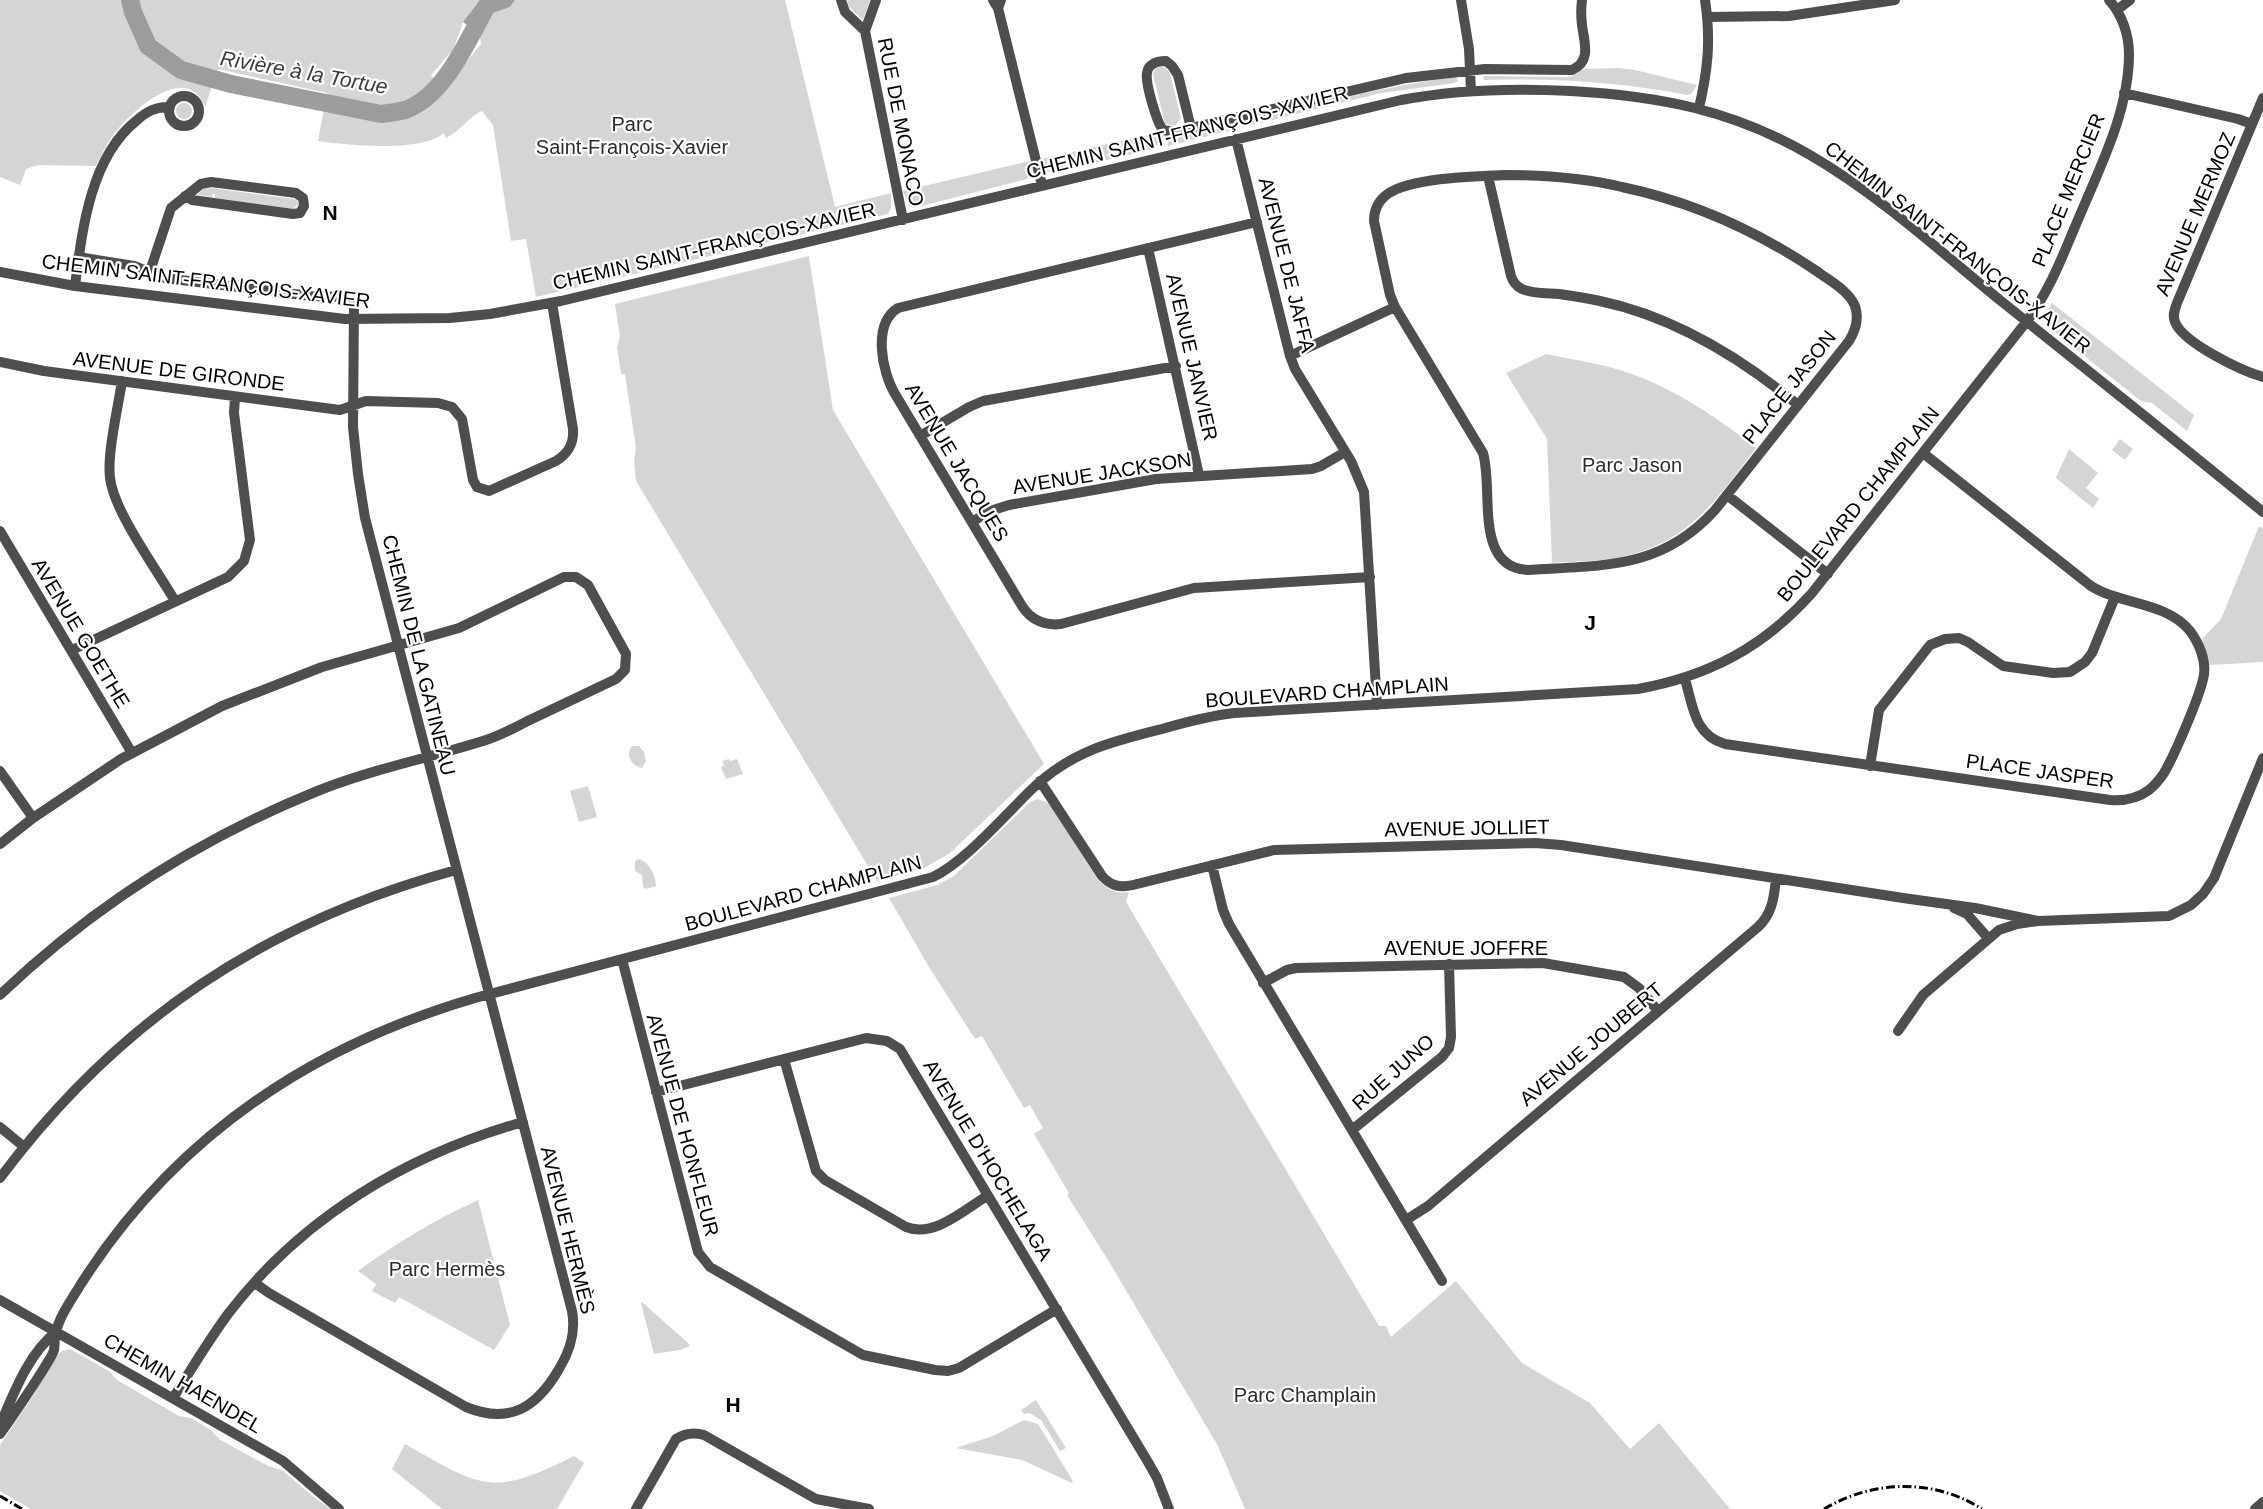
<svg xmlns="http://www.w3.org/2000/svg" width="2263" height="1509" viewBox="0 0 2263 1509" font-family="Helvetica,sans-serif">
  <rect width="100%" height="100%" fill="#fff"/>
  <!-- green -->
  <path fill="#d5d5d5" d="M0 0H480L463 22 453 50 431 75 442 91 481 44 479 34 493 13 510 7 515 0H785L835 207 891 193V208L888 214 536 297 526 239 511 241 493 125 482 111C467 118 462 130 446 138L444 133C421 153 348 145 318 141L327 93 218 69 205 107C186 57 124 117 109 141 104 149 100 158 96 166L38 165 26 169 20 185 0 177Z
    M847 0H870L863 20 849 7Z
    M1160 67 1166 68 1170 74 1181 118 1175 126 1165 124 1153 74 1155 69Z
    M1618 68 1635 70 1697 85 1692 93 1687 95C1621 82 1552 78 1484 80L1483 78 1484 76 1570 77 1584 69Z
    M1456 77 1458 81 1455 83 1381 93 1244 127 1243 122C1314 105 1384 86 1456 77Z
    M176 111a8 8 0 1 1 16 0a8 8 0 1 1-16 0Z
    M1239 123 1240 128 1168 146V139Z
    M1157 133 1166 138 1163 144 1152 146 1153 149 1052 173 1044 170 1041 159Z
    M1030 161 1032 172 1027 179 914 208 909 206 903 191Z
    M211 188 294 199 297 200 298 205 293 209 215 198V194H212V197L197 195 204 189Z
    M809 256 833 410 1044 764 950 853 924 868 877 881 636 481 634 461 636 448 625 374H621L617 347 620 337 615 304Z
    M2052 303 2194 415 2187 431 2152 403 2141 401 2052 330 2046 318 2044 317Z
    M1546 354C1574 360 1605 364 1632 374 1678 391 1718 418 1756 448 1717 499 1688 544 1620 557 1598 562 1574 561 1552 563L1547 439 1506 373Z
    M2120 439 2133 449 2125 460 2112 450Z
    M2069 449 2098 473 2086 488 2099 499 2093 508 2056 478Z
    M2259 526 2263 529V662L2210 665 2202 639 2221 619Z
    M632 746H639L644 752 646 761 642 768C631 766 625 755 632 746Z
    M729 759 730 761 737 759 743 774 726 779 721 767 724 765 722 761Z
    M588 786 597 817 579 822 570 791Z
    M1037 799 1046 802 1050 805 1098 880C1108 890 1115 894 1129 892L1126 902 1379 1326H1386L1391 1337 1456 1281 1522 1363 1590 1403 1630 1449 1659 1423 1730 1509H1245L1218 1446 1111 1265 1067 1195 1069 1193 1034 1134 1043 1128 1030 1105 1024 1108 982 1036 975 1039 929 967 889 898 937 885 954 876 1030 802Z
    M639 859C650 863 655 874 656 886L646 889 643 887 642 875 635 871V861Z
    M478 1200 510 1325 494 1350 399 1297 395 1303 372 1291 376 1284 358 1271C396 1243 435 1220 478 1200Z
    M642 1302 687 1342 690 1346 680 1350 654 1354 641 1303Z
    M70 1349 109 1371 117 1380 179 1416 191 1418 211 1430 219 1439 268 1466 282 1470 311 1495 331 1509H31L0 1491V1445L33 1396 55 1357 62 1351Z
    M1036 1400 1066 1448 1060 1451 1041 1420 1029 1413 1024 1414 1021 1410Z
    M1024 1420 1038 1424 1073 1481 1072 1483 1022 1460 956 1448 993 1436Z
    M405 1444C481 1487 491 1498 574 1456L584 1463 557 1509H442L392 1469Z"/>
  <!-- water -->
  <path fill="#9c9c9c" d="M480 0H515L510 7 493 13 479 34 463 22Z"/>
  <g fill="none" stroke-linecap="round" stroke-linejoin="round">
    <!-- river -->
    <path stroke="#9c9c9c" stroke-width="18" d="M130 0 133 12 148 46 181 70 231 84 381 114C389 113 398 112 405 110 446 96 470 35 490 0"/>
    <!-- minor -->
    <path stroke="#4e4e4e" stroke-width="10" d="M841 0 845 12 865 31 876 0
      M993 0 998 8 1001 0
      M1461 0 1469 49 1471 91
      M998 8 1042 185
      M2117 10 2130 0
      M1708 17 1789 16 1895 0
      M865 31 903 220
      M2124 93 2238 119 2252 124
      M169 111a15 15 0 1 1 30 0a15 15 0 1 1-30 0Z
      M2263 98 2177 303C2175 309 2172 315 2175 322 2183 343 2242 371 2263 377
      M1699 108C1708 69 1711 40 1705 0
      M1191 128 1178 75 1172 66 1166 61C1157 61 1148 64 1147 73 1145 83 1157 123 1163 130L1174 132 1406 78 1485 69 1572 70C1592 61 1584 42 1582 25 1581 17 1581 8 1582 0
      M1236 139 1290 356 1295 369 1351 461 1364 492 1377 705
      M1504 175C1544 175 1584 178 1622 187 1693 202 1759 232 1818 272 1830 281 1849 291 1855 306 1859 318 1856 330 1849 341L1715 510C1661 570 1603 565 1528 570 1473 567 1494 490 1483 453L1395 307 1390 295 1374 221C1374 211 1378 202 1385 196 1407 177 1475 177 1504 175Z
      M1488 176 1511 276C1513 282 1516 286 1522 289 1533 294 1547 293 1559 294 1573 296 1586 298 1600 301 1675 317 1740 357 1798 405
      M1257 222 898 308C872 324 882 372 895 394L1022 606C1031 620 1045 626 1061 624L1194 588 1370 577
      M1148 248 1199 475
      M78 257 134 266 165 278 311 296 344 297 354 302 353 427 358 474 365 518 572 1311C576 1333 570 1351 559 1369 537 1407 510 1425 466 1407L269 1293 255 1283
      M150 271 171 208 201 184 211 182 296 193 303 198 304 206 300 213 293 214 192 200 185 196
      M0 272 75 286 345 319 450 318 490 314 561 301 1401 100C1458 89 1514 88 1571 91 1659 96 1733 110 1810 155 1879 195 1940 251 2001 301 2089 371 2176 441 2263 512
      M75 286C82 231 90 158 136 121 146 112 156 106 170 107
      M1290 356 1395 307
      M0 362 44 371 340 410 366 401 438 403 452 407 462 419 473 480 477 487 489 491 556 461C569 453 574 443 573 429L552 303
      M122 381C118 408 107 453 110 478 114 512 157 570 175 601
      M920 436 969 407 983 401 1176 366
      M1727 495 1828 574
      M972 522 990 511 1009 505 1156 479 1312 469 1321 466 1345 452
      M0 531 132 753
      M72 650 228 577 244 561 250 540 234 413 235 397
      M1685 679C1693 706 1694 735 1725 744L2110 800C2124 801 2137 799 2149 790 2155 785 2160 779 2164 773 2174 756 2202 692 2204 674 2206 660 2199 643 2190 631 2167 602 2121 605 2091 586L1923 453
      M1870 766 1879 710 1930 645 1945 639 1959 638 1968 642 2003 666 2053 673 2070 672 2085 662 2092 653 2115 597
      M0 771 33 818
      M1040 781 1102 876C1111 886 1120 888 1133 885L1274 850 1535 843 1561 845 1903 898 1975 908 2038 921
      M0 844 33 818 121 759 222 706 322 667 459 628 564 577H576L588 585 626 654 625 670 616 679C589 692 561 705 534 718 519 725 504 734 489 739 431 758 371 769 315 792 197 840 92 907 0 995
      M1212 865 1223 910 1229 924 1442 1281
      M1954 908 1967 914 1988 938
      M622 959 698 1252 710 1267 863 1355 935 1370 948 1371 959 1368 1057 1309
      M1263 983 1287 970 1296 968 1543 963 1624 977 1639 988 1658 1011
      M1898 1031 1923 995 1999 930 2017 924 2038 921 2169 916 2191 905 2203 894 2214 878 2263 758
      M784 1059 816 1171 825 1180 906 1227C934 1238 964 1210 987 1196
      M656 1092 866 1038 887 1041 900 1049 1148 1462 1157 1478 1169 1509
      M0 1127 23 1146
      M1352 1130 1442 1057 1449 1048 1451 1037 1449 964
      M0 1178C119 1019 266 922 456 870
      M1406 1220 1428 1206 1758 927C1772 914 1774 898 1776 879
      M0 1300 283 1461 339 1509
      M173 1398C191 1370 208 1341 228 1314 302 1217 407 1155 523 1122
      M0 1425C14 1393 28 1354 56 1332
      M0 1434C15 1413 29 1392 43 1370 46 1364 52 1357 54 1350 55 1344 54 1338 56 1332 60 1315 72 1299 81 1284 174 1138 311 1046 475 998L933 877C966 861 1004 816 1032 789 1072 751 1110 742 1162 729 1186 722 1209 716 1234 713L1638 689C1709 676 1764 647 1812 593L2027 321C2051 289 2064 252 2080 215 2101 165 2129 110 2129 54 2129 35 2122 14 2109 0
      M636 1509 676 1439C685 1433 694 1432 704 1435L816 1499 869 1509
      M2255 1509 2263 1502"/>
    <!-- rail -->
    <path stroke="#000" stroke-width="3" stroke-dasharray="9 3 1.5 3" stroke-linecap="butt" d="M0 1496 22 1509
      M1824 1509C1873 1480 1933 1478 1982 1509"/>
  </g>
  <g text-anchor="middle" dominant-baseline="central" stroke-width="4.5" stroke-linejoin="round" paint-order="stroke">
    <!-- street labels -->
    <g font-size="20" fill="#000" stroke="#fff">
      <text transform="translate(901 122) rotate(79)">RUE DE MONACO</text>
      <text transform="translate(1187 132) rotate(-14)">CHEMIN SAINT-FRANÇOIS-XAVIER</text>
      <text transform="translate(2068 190) rotate(-68)">PLACE MERCIER</text>
      <text transform="translate(2195 214) rotate(-67)">AVENUE MERMOZ</text>
      <text transform="translate(714 246) rotate(-13)">CHEMIN SAINT-FRANÇOIS-XAVIER</text>
      <text transform="translate(1958 247) rotate(38)">CHEMIN SAINT-FRANÇOIS-XAVIER</text>
      <text transform="translate(1287 265) rotate(76)">AVENUE DE JAFFA</text>
      <text transform="translate(206 281) rotate(7)">CHEMIN SAINT-FRANÇOIS-XAVIER</text>
      <text transform="translate(1192 357) rotate(77)">AVENUE JANVIER</text>
      <text transform="translate(179 371) rotate(7)">AVENUE DE GIRONDE</text>
      <text transform="translate(1789 387) rotate(-52)">PLACE JASON</text>
      <text transform="translate(957 462) rotate(59)">AVENUE JACQUES</text>
      <text transform="translate(1102 473) rotate(-9)">AVENUE JACKSON</text>
      <text transform="translate(1858 504) rotate(-51)">BOULEVARD CHAMPLAIN</text>
      <text transform="translate(81 633) rotate(59)">AVENUE GOETHE</text>
      <text transform="translate(419 655) rotate(76)">CHEMIN DE LA GATINEAU</text>
      <text transform="translate(1327 692) rotate(-4)">BOULEVARD CHAMPLAIN</text>
      <text transform="translate(2040 771) rotate(8)">PLACE JASPER</text>
      <text transform="translate(1467 828) rotate(-1)">AVENUE JOLLIET</text>
      <text transform="translate(803 893) rotate(-15)">BOULEVARD CHAMPLAIN</text>
      <text x="1466" y="948">AVENUE JOFFRE</text>
      <text transform="translate(1591 1044) rotate(-40)">AVENUE JOUBERT</text>
      <text transform="translate(1393 1072) rotate(-42)">RUE JUNO</text>
      <text transform="translate(683 1125) rotate(75)">AVENUE DE HONFLEUR</text>
      <text transform="translate(988 1160) rotate(59)">AVENUE D'HOCHELAGA</text>
      <text transform="translate(568 1230) rotate(76)">AVENUE HERMÈS</text>
      <text transform="translate(183 1383) rotate(30)">CHEMIN HAENDEL</text>
    </g>
    <!-- park labels -->
    <g font-size="20" fill="#2c2c2c" stroke="#fff">
      <text x="632" y="124">Parc<tspan x="632" dy="23">Saint-François-Xavier</tspan></text>
      <text x="1632" y="465">Parc Jason</text>
      <text x="447" y="1269">Parc Hermès</text>
      <text x="1305" y="1395">Parc Champlain</text>
    </g>
    <!-- water labels -->
    <g font-size="21" font-style="italic" fill="#3d3d3d" stroke="#fff">
      <text transform="translate(304 72) rotate(10)">Rivière à la Tortue</text>
    </g>
    <!-- neighbourhood labels -->
    <g font-size="21" font-weight="bold" fill="#000" stroke="#fff">
      <text x="330" y="212">N</text>
      <text x="1590" y="622">J</text>
      <text x="733" y="1404">H</text>
    </g>
  </g>
</svg>
